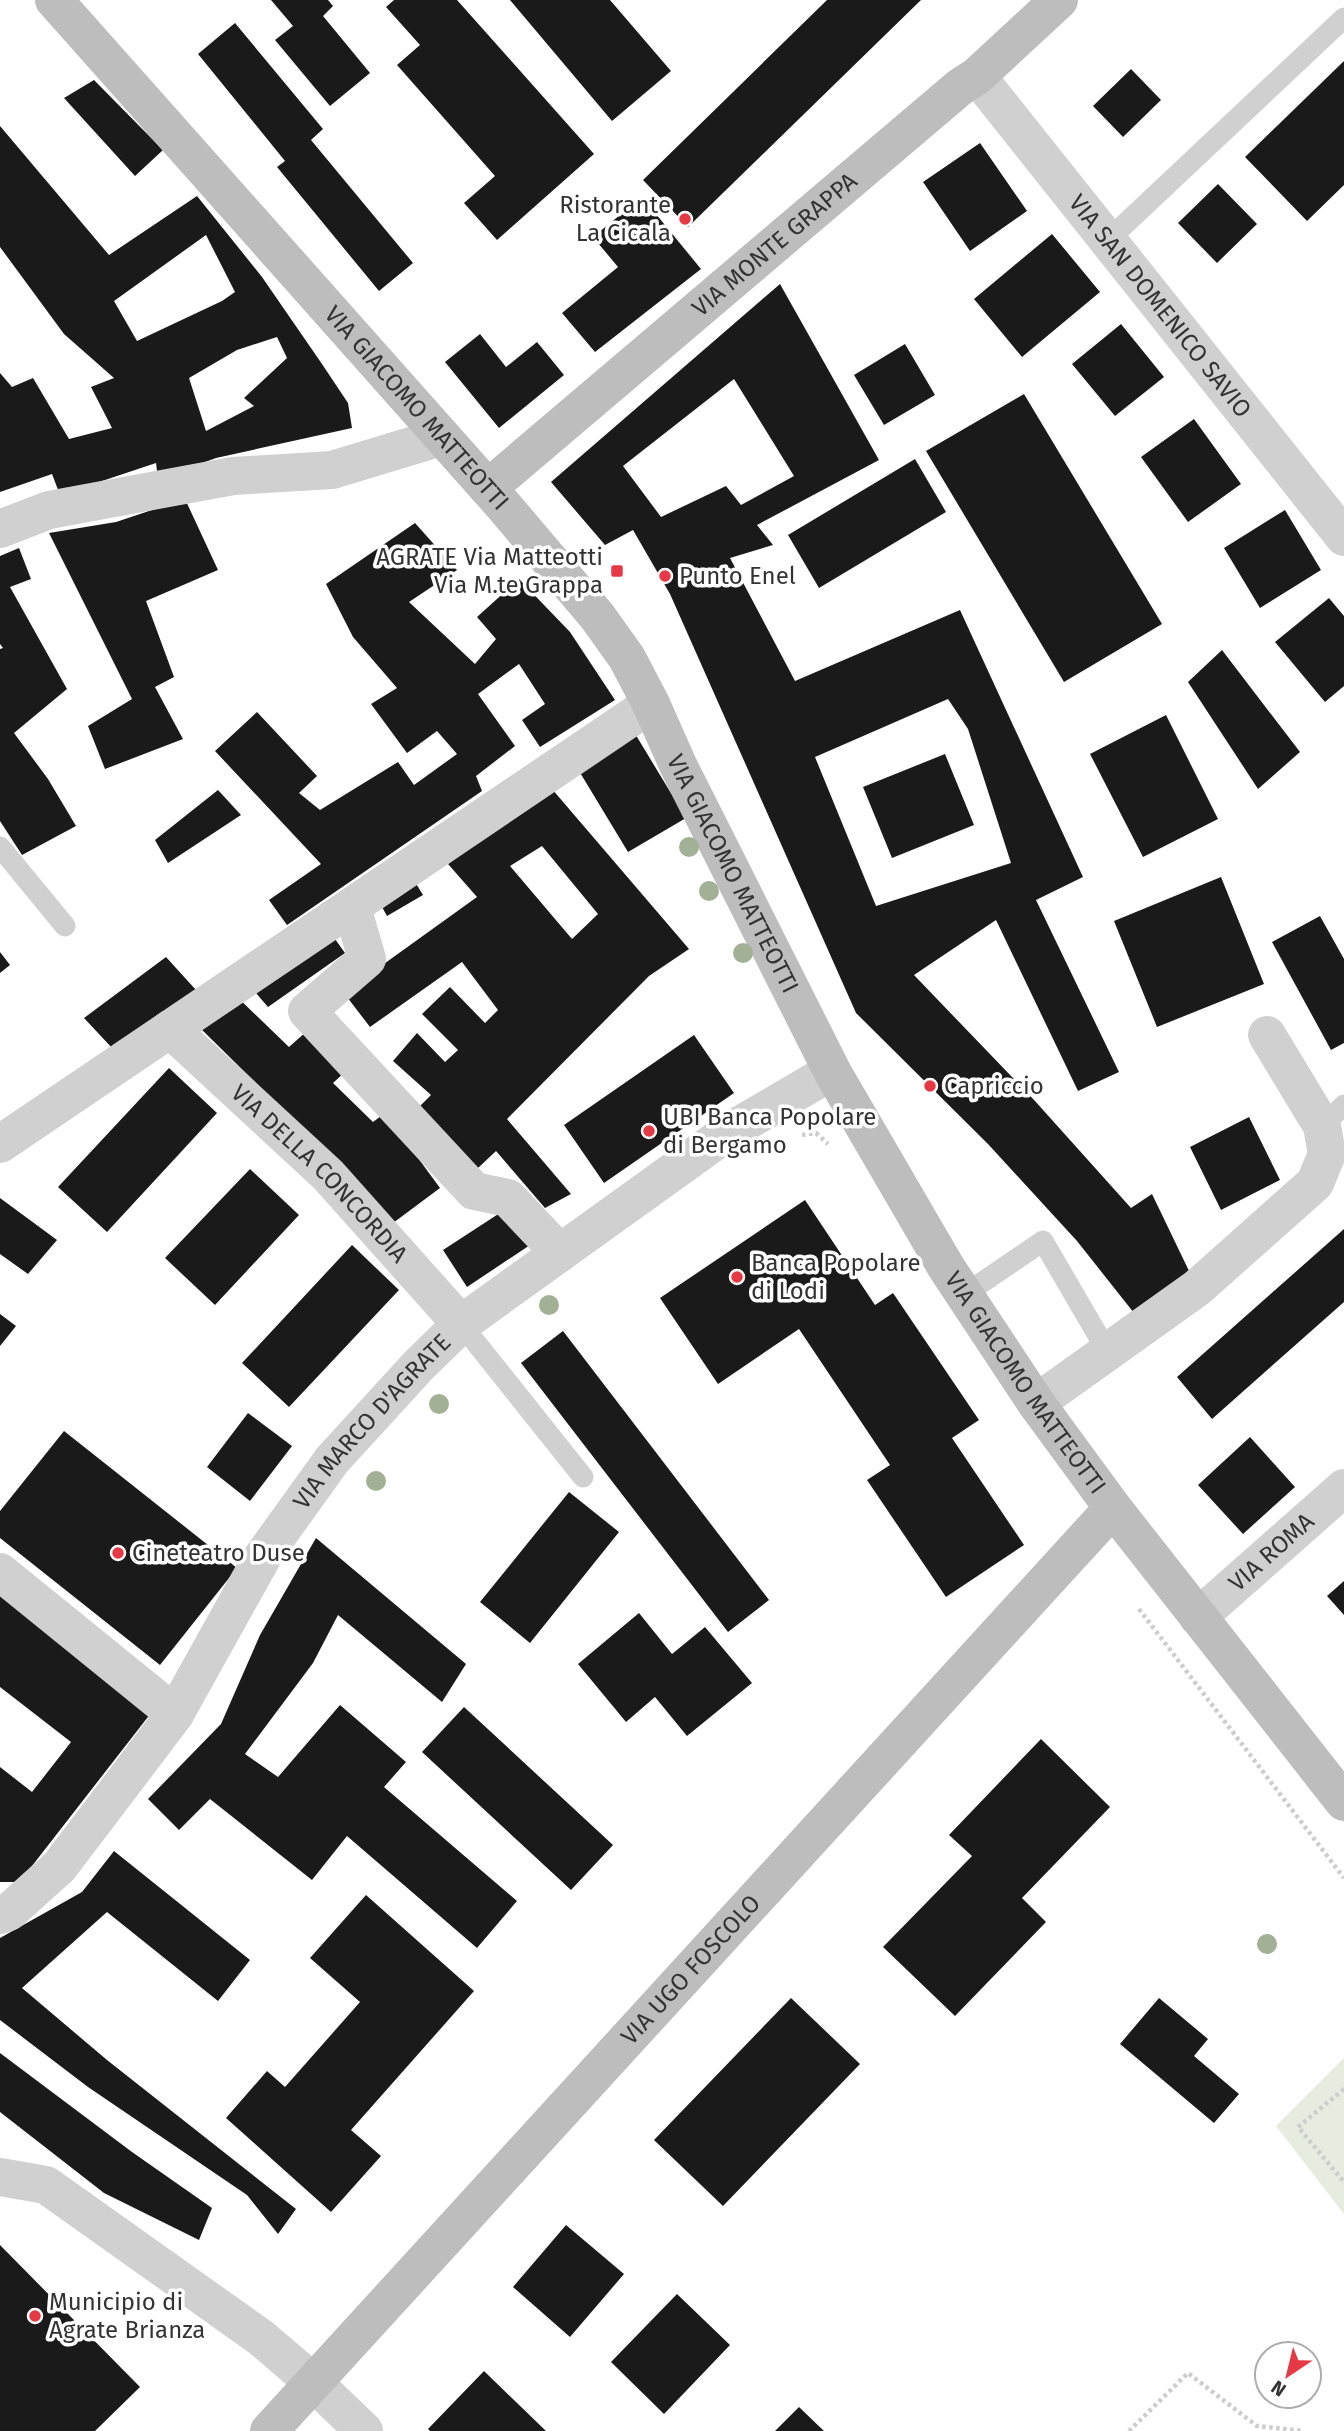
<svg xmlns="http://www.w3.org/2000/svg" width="1344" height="2431" viewBox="0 0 1344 2431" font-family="'Fira Sans',sans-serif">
  <rect width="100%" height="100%" fill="#fff"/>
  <!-- green -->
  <path fill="#e6ecdf" d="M1344 2058V2214L1276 2126Z"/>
  <!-- building -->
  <path fill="#1a1a1a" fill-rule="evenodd" d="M271 0H328L333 6 323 16 370 73 330 106 275 40 293 26Z
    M394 0H457L594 154 497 240 464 203 495 176 397 65 420 45 386 7Z
    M510 0H610L671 71 612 121Z
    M827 0H921L688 227 643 180Z
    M235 23 323 129 311 140 413 263 379 291 277 167 285 161 198 54Z
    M1344 61V185L1307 221 1245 157Z
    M1131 69 1161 100 1123 137 1093 106Z
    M94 80 163 150 135 176 64 98Z
    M0 126 109 255 197 196 262 277 322 364 348 403 352 428 216 458 158 479 156 463 60 495 52 474 0 492V373L12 387 33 378 69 439 112 428 91 387 114 378 64 334 0 247ZM206 235 235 292 222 301 137 341 114 301ZM277 337 287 358 244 398 254 406 206 431 189 378 237 350Z
    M980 143 1027 211 970 251 923 182Z
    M1218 184 1257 224 1217 263 1178 223Z
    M642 197 701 269 595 352 562 313 618 267 593 237Z
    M1052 234 1100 292 1022 357 974 299Z
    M780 284 879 460 757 525 773 545 730 558 795 681 960 610 1083 877 1036 900 1119 1072 1078 1091 996 920 914 975 1035 1101 1131 1208 1152 1194 1190 1273 1134 1313 1077 1241 988 1144 856 1013 670 594 633 530 605 545 551 482ZM734 379 794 476 741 505 726 486 661 517 623 466ZM948 699 968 729 1011 863 876 906 815 757Z
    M1121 324 1164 377 1115 416 1072 364Z
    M480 334 506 367 537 342 564 375 499 428 445 362Z
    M905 344 935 395 884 425 854 375Z
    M1024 394 1162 624 1064 682 926 451Z
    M1194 419 1241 484 1188 522 1141 457Z
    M915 459 946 512 819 588 788 535Z
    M185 499 218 570 146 601 174 677 155 687 183 739 105 769 88 726 132 699 49 533 116 522Z
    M1285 510 1321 570 1260 608 1224 548Z
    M415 523 457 570 409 602 475 664 496 639 477 617 519 579 570 632 615 700 540 747 522 720 545 704 519 664 478 694 515 746 476 776 482 791 287 925 269 900 321 864 215 751 257 712 317 776 299 793 320 810 398 762 414 785 457 754 437 731 407 753 371 704 397 688 353 637 326 584Z
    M19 548 31 579 10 587 67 689 14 733 48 779 76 826 22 855 0 821V649L3 648 0 644V556Z
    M1329 598 1344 616V686L1325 702 1275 642Z
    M1222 650 1300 752 1258 789 1188 682Z
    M1166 715 1218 819 1143 857 1090 754Z
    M634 732 686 818 628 852 576 766Z
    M945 754 974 825 892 858 863 787Z
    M552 789 689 949 649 976 507 1119 571 1194 545 1208 496 1151 478 1168 418 1108 431 1095 393 1061 417 1033 445 1062 458 1050 422 1014 450 987 485 1023 498 1010 462 962 370 1027 347 997 381 966 477 897 448 864ZM542 846 598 914 572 939 510 866Z
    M218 790 241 815 168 863 155 840Z
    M412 877 423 895 387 916 377 898Z
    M1221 877 1264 984 1157 1027 1114 921Z
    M1320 916 1344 959V1043L1331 1050 1272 942Z
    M330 932 345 953 268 1007 249 985Z
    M0 952 10 965 0 973Z
    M166 957 196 990 113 1049 84 1018Z
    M232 992 289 1047 307 1031 346 1071 333 1083 373 1122 385 1113 440 1188 389 1226 255 1082 198 1026Z
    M694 1035 734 1093 604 1183 564 1125Z
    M169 1068 217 1113 107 1232 58 1187Z
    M1249 1117 1280 1180 1221 1210 1190 1147Z
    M250 1169 299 1215 215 1305 165 1258Z
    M0 1198 57 1240 28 1274 0 1254Z
    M805 1200 875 1305 893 1293 979 1420 952 1438 1024 1545 946 1597 867 1480 890 1465 799 1329 718 1384 660 1298Z
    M506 1209 530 1245 467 1287 443 1250Z
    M1344 1229V1302L1212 1419 1177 1377Z
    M352 1245 399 1290 289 1407 242 1363Z
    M0 1314 16 1326 0 1346Z
    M563 1331 769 1600 728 1632 521 1363Z
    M248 1413 292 1446 250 1501 207 1467Z
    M64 1431 237 1568 160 1665 0 1538V1511Z
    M1250 1437 1295 1487 1243 1534 1198 1485Z
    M569 1492 619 1532 530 1643 480 1602Z
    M316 1538 466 1664 442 1702 338 1615 313 1663 245 1754 278 1777 340 1705 406 1762 384 1787 517 1901 477 1948 347 1836 312 1880 210 1799 179 1830 148 1799 221 1724 260 1635Z
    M1344 1581V1615L1327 1596Z
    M0 1595 151 1713 32 1866 15 1882H0V1767L32 1792 71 1742 0 1687Z
    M639 1613 672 1654 705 1627 752 1683 687 1736 655 1697 626 1722 578 1664Z
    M464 1707 613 1845 571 1890 422 1752Z
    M1041 1739 1110 1807 1022 1898 1046 1922 955 2016 883 1947 972 1856 949 1835Z
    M114 1851 250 1960 218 2001 107 1912 22 1988 107 2060 296 2209 278 2234 247 2195 88 2087 0 2020V1938L82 1892Z
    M366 1895 474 1991 351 2130 381 2156 331 2212 226 2118 267 2071 285 2087 360 2002 310 1958Z
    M791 1998 860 2064 723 2206 654 2140Z
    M1159 1998 1208 2039 1194 2056 1239 2094 1214 2123 1120 2044Z
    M0 2053 132 2152 212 2208 199 2240 104 2193 0 2112Z
    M566 2225 624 2274 570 2337 513 2287Z
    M0 2245 140 2387 95 2431H0Z
    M677 2294 730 2345 664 2414 611 2362Z
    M484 2371 546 2431H430L428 2429Z
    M799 2407 824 2431H775Z"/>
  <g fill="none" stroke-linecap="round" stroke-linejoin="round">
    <!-- path -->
    <path stroke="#cdcdcd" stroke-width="4.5" stroke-dasharray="3.5 3.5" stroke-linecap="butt" d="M802 1135 816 1133 828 1144
      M1139 1609 1344 1878
      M1344 2089 1298 2127 1344 2182
      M1129 2431 1188 2373 1257 2426 1303 2431"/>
    <!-- lane -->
    <path stroke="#d0d0d0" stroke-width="21" d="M1108 240 1344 18
      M0 847 65 926
      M1322 1126 1344 1105
      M965 1294 1043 1241 1107 1351
      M461 1324 583 1477"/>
    <!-- street -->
    <g stroke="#d0d0d0" stroke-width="38">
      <path id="s1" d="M977 76 1344 537"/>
      <path d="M0 529 49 510 233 476 332 470 441 437"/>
      <path d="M352 907 367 959 307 1011 474 1191 508 1198 560 1253"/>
      <path id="s2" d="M170 1029 328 1175 461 1324"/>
      <path d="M0 1144 651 704"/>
      <path d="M1036 1403 1197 1288 1315 1183 1327 1154 1322 1126 1267 1035"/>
      <path d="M0 1572 175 1714"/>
      <path id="s3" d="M1198 1617 1344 1488"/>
      <path id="s4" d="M0 1915 9 1912 59 1867 132 1771 175 1714 263 1556 332 1460 418 1366 461 1324 728 1132 817 1080 833 1073"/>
      <path d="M0 2177 46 2185 260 2337 314 2383 364 2431"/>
    </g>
    <!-- secondary -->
    <g stroke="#bdbdbd" stroke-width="38">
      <path id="s5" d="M54 0 502 504 597 616 627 658 651 704 678 765 833 1073 946 1267 1036 1403 1113 1508 1344 1802"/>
      <path id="s6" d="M488 488 960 87 977 76 1059 0"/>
      <path id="s7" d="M269 2431 1113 1508"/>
    </g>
  </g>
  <!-- trees -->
  <g fill="#a2b095">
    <circle cx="689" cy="847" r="10"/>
    <circle cx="709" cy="891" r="10"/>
    <circle cx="743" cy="953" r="10"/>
    <circle cx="549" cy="1305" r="10"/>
    <circle cx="439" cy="1404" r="10"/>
    <circle cx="376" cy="1481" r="10"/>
    <circle cx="1267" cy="1944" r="10"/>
  </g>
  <!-- markers -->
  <g fill="#e63946" stroke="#fff" stroke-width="2.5">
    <circle cx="685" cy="219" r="7"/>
    <rect x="610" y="564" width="14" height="14" rx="3.5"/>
    <circle cx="665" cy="576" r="7"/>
    <circle cx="930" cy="1086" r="7"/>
    <circle cx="649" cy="1131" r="7"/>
    <circle cx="737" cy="1277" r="7"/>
    <circle cx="118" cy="1553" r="7"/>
    <circle cx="35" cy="2316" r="7"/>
  </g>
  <g text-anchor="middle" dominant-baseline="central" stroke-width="7" stroke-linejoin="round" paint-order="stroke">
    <!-- poi labels -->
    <g font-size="24" fill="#333" stroke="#fff" text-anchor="start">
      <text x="671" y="205" text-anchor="end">Ristorante<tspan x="671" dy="28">La Cicala</tspan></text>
      <text x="603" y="557" text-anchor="end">AGRATE Via Matteotti<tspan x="603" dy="28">Via M.te Grappa</tspan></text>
      <text x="679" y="576">Punto Enel</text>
      <text x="944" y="1086">Capriccio</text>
      <text x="663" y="1117">UBI Banca Popolare<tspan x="663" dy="28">di Bergamo</tspan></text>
      <text x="751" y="1263">Banca Popolare<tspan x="751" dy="28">di Lodi</tspan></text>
      <text x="132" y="1553">Cineteatro Duse</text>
      <text x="49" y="2302">Municipio di<tspan x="49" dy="28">Agrate Brianza</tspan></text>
    </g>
    <!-- street labels -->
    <g font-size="24" fill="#333" stroke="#fff">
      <text stroke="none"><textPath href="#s6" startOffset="376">VIA MONTE GRAPPA</textPath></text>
      <text stroke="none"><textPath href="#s1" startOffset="294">VIA SAN DOMENICO SAVIO</textPath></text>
      <text stroke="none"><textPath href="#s5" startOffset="546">VIA GIACOMO MATTEOTTI</textPath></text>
      <text stroke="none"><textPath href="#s5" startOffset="1113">VIA GIACOMO MATTEOTTI</textPath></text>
      <text stroke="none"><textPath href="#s2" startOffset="208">VIA DELLA CONCORDIA</textPath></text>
      <text stroke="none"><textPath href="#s5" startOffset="1701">VIA GIACOMO MATTEOTTI</textPath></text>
      <text stroke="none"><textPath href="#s4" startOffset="623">VIA MARCO D'AGRATE</textPath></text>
      <text stroke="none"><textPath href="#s3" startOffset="98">VIA ROMA</textPath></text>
      <text stroke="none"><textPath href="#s7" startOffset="625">VIA UGO FOSCOLO</textPath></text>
    </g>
  </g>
  <!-- north arrow -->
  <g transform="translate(1288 2375) rotate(215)"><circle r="33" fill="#ffffff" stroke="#adadad" stroke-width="2"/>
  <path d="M0-5L12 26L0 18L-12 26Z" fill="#e63946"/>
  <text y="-10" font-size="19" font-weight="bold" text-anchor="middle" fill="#333333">N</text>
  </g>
</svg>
